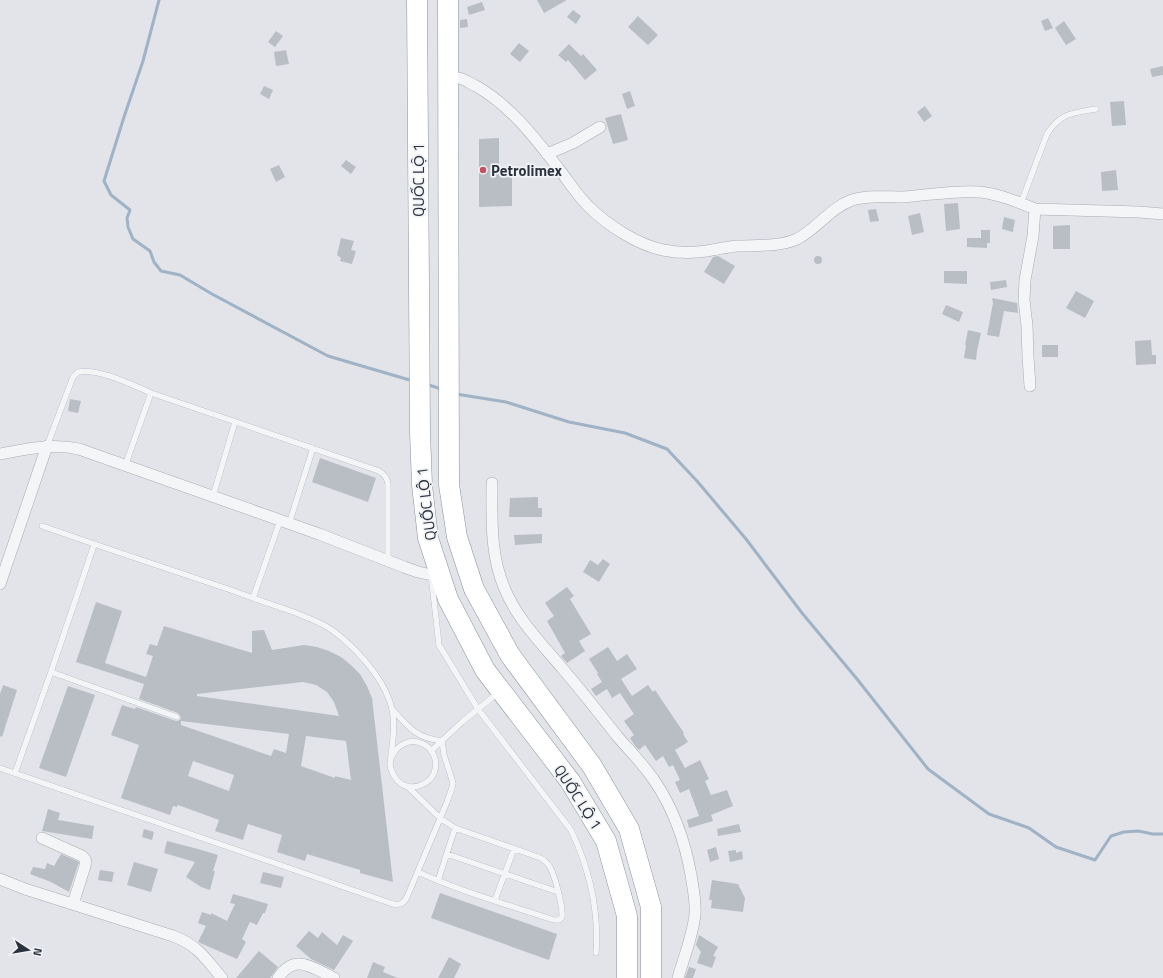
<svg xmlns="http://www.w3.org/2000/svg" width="1163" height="978" viewBox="0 0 1163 978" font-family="'Titillium Web',sans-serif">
  <rect width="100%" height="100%" fill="#e2e4e9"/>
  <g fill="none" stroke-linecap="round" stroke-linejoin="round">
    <!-- stream -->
    <path stroke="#a0b2c5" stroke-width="3" d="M159 0 143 61 124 117 104 181 111 195 130 210 127 218 128 227 133 239 150 251 154 262 161 271 180 275 212 294 328 356 413 381
      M426 384 441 389
      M456 394 506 402 569 422 625 433 667 449 697 481 746 539 802 613 857 679 928 769 989 814 1029 828 1056 847 1095 860 1111 836 1124 832 1138 831 1153 834H1163"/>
  </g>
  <!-- building -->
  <path fill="#b9bec5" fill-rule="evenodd" d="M537 0H567L544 13Z
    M482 2 485 10 469 15 467 7Z
    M573 10 581 16 576 24 567 17Z
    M638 16 658 35 648 45 628 27Z
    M1048 18 1053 28 1045 31 1041 21Z
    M467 19 468 27 460 28V20Z
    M1064 21 1076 39 1066 45 1055 28Z
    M276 31 283 36 275 47 268 42Z
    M519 43 529 51 520 62 510 54Z
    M569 44 581 56 583 54 597 70 585 80 568 60 566 62 558 55Z
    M286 50 289 64 276 66 274 52Z
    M1163 66V75L1152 77 1150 69Z
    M264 86 273 90 269 99 260 94Z
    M630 91 635 106 627 109 622 94Z
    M1124 101 1126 125 1112 126 1110 102Z
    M925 106 932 116 924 122 917 112Z
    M621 114 628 140 613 144 605 118Z
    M499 138V174H512V206L479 207V139Z
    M346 160 356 167 351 174 341 166Z
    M279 165 285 177 276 182 270 169Z
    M1116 170 1118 190 1102 191 1101 172Z
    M958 203 960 229 946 231 944 204Z
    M876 209 879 221 870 222 868 210Z
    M920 213 924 232 912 235 908 216Z
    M1004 217 1015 220 1013 232 1002 229Z
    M1070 225V249H1053V226Z
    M981 230H990V243H987V248L967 247V238H981Z
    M341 238 354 241 351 250 356 251 352 264 340 261 341 258 337 255Z
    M814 260a4 4 0 1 1 8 0a4 4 0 1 1-8 0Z
    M718 256 735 266 724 284 704 272 713 257Z
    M944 271H967V284L944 283Z
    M1006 280 1007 287 991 290 990 282Z
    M1076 291 1094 301 1085 318 1066 308Z
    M992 298 1017 303 1018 313 1004 311 999 337 987 335 993 303Z
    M946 305 963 312 959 322 942 314Z
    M968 330 981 333 977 351 976 360 964 358 966 345H965Z
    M1151 340 1152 355H1156V364L1136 365 1135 341Z
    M1042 345H1058V357H1042Z
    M70 399 81 401 78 413 68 411Z
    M320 458 376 478 368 502 312 482Z
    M538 497V508H542V517H509L510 498Z
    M542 534V543L515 545 514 535Z
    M603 559 610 564 599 582 583 572 590 560 598 565Z
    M567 587 574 596 570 599 591 634 579 641 585 651 567 663 561 656 565 653 547 621 554 616 545 603Z
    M96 602 122 611 105 663 146 677 153 656 146 654 150 644 157 646 164 626 252 653V631L264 630 272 650 304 645 317 647 329 651 341 657 351 665 360 674 367 686 372 698 393 882 360 873V870L307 854 305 861 277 852 282 835 248 824 243 840 215 831 219 820 178 805 177 807 173 806 170 815 121 798 139 745 111 735 122 705 135 709 136 707 176 721 180 720 181 717 178 713 139 699 144 684 76 662ZM303 682 316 685 327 692 334 702 339 716 197 696V694ZM181 721 289 734 286 753 274 749 271 756 181 725ZM306 736 346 741 351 780 335 776V778L301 766ZM193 761 234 775 229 791 188 776Z
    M608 647 617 661 627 654 637 669 621 679 632 696 648 685 653 692 655 690 684 733 683 734 688 742 675 750 685 768 700 760 709 779 705 781 711 795 727 790 733 806 711 815 713 821 689 828 687 820 699 816 689 789 680 793 675 782 680 780 673 765 669 767 663 756 656 761 645 745 639 750 635 746 630 738 634 735 624 721 634 714 620 693 612 698 607 689 596 696 591 689 602 682 597 674 598 673 589 659Z
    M3 685 17 690 2 737 0 736V694Z
    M68 686 95 695 66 777 39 768Z
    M48 809 60 813 58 820 94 826 92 839 42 831Z
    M739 824 741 832 718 836 717 829Z
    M144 829 154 832 152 840 142 837Z
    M167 841 198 849 218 855 213 871H215L210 890 201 887 186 877 195 862 164 853Z
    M716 847 719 859 710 862 707 850Z
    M736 850V853L742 851 743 859 730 862 728 851Z
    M61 854 79 862 69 892 51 882 30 874 33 867 45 869 47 863 54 866Z
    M134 862 158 869 151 892 127 885Z
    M100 870 114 872 112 882 98 880Z
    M263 872 284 877 281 888 260 883Z
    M712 880 738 884 745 898 743 912 711 908 712 900H709Z
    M440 893 557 934 549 960 431 918Z
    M233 894 268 904 265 913H263L257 925 250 922 242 939 246 942 237 959 198 942 206 926 198 923 202 912 211 915V913L227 921 235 904 230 903Z
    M309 931 318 938 322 932 337 945 343 935 353 941 334 970 311 959 296 946Z
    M699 935 718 947 713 956 716 957 712 968 697 963 701 952 696 945Z
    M259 951 278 967 270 978H236Z
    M449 957 461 964 454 978H438Z
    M373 962 385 967 383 972 398 978H367Z
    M689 967 696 969 693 978H685Z"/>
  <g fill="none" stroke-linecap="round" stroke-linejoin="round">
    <!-- lane casing -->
    <g stroke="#a7abb3" stroke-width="6">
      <path id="lane" d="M1021 203 1047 134C1060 113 1073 113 1096 109
        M47 446 73 377 78 372C99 368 132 385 151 393L379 471C385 475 387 478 388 484V560
        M125 466 151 393
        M213 496 235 422
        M289 524 313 448
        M42 526C105 548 168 569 231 590 250 597 269 604 288 610 303 616 319 621 332 630 355 647 381 675 390 702 397 722 392 745 390 765 393 780 405 792 421 785 427 783 432 778 434 773 444 746 406 726 391 758
        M431 574 439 645 478 709 571 830C589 868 599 911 596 953
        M253 598 280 521
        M51 672 177 717
        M431 751 462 722 499 692
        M0 768 393 904C400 905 404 904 407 897L447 802 452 788 453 783 444 755 442 741C417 738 409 728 393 710
        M15 773 51 672 94 545
        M408 787 440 818 455 828 538 857C543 859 547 862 550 867 555 876 563 907 562 917L559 920H554C509 905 462 892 418 872
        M447 854 558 892
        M438 881 455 828
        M495 900 514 849"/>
    </g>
    <!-- street casing -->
    <g stroke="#a7abb3" stroke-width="12">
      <path id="street" d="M448 81C451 80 455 78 458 78 463 78 471 84 476 86 511 106 535 138 559 169 569 182 577 195 588 206 607 225 638 245 663 250 678 253 693 253 707 251 717 249 727 247 737 246 757 245 779 247 797 239 817 229 830 208 852 200 868 195 886 197 903 197 929 195 955 190 980 192 999 194 1018 202 1035 209L1139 212 1163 214
        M547 154 573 143 600 127
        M1030 386 1028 357 1027 326 1024 300 1025 280 1033 236 1035 209
        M0 454C27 449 51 443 79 449L319 534 404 567 418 572 441 577
        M492 483C492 518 490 554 504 587 516 618 541 643 562 668 581 690 599 713 617 736 629 750 643 764 654 780 673 808 685 841 691 875 693 888 696 901 695 914 693 935 684 957 678 978
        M0 584 47 446
        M42 838 82 856C86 859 86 861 85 866L73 904
        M0 879 25 889 173 936C181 939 189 943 196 949 206 957 213 968 222 978
        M278 978C295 952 313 968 334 978"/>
    </g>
    <!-- highway casing -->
    <g stroke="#8a929e" stroke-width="21">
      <path id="highway" d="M417 0 420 432 422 485 428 538 448 599 485 670 570 781 606 841 627 916V978
        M448 0 449 485 457 537 474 589 510 655 592 766 629 829 651 907V978"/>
    </g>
    <!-- lane -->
    <use href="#lane" stroke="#f4f5f7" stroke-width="5.5"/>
    <!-- street -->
    <use href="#street" stroke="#f4f5f7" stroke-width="11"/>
    <!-- highway -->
    <use href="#highway" stroke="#fff" stroke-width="20"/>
  </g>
  <!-- markers -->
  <circle fill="#c25262" stroke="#f1f3f6" stroke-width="1.5" cx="483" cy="170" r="4"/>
  <g text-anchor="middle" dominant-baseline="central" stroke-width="3.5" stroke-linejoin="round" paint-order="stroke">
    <!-- poi labels -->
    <g font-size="15" font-weight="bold" fill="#2b323f" stroke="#f1f3f6" text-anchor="start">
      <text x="491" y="170">Petrolimex</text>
    </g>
    <!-- street labels -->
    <g font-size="15" fill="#2b323f" stroke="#f1f3f6">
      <text transform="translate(418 180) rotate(-90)">QUỐC LỘ 1</text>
      <text transform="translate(426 504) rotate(-97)">QUỐC LỘ 1</text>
      <text transform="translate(578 797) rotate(57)">QUỐC LỘ 1</text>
    </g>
  </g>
  <!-- north arrow -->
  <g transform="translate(28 950) rotate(102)" stroke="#f1f3f6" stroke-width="3" paint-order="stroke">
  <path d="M0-3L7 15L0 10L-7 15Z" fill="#2b323f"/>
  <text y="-6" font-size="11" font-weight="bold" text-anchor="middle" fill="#2b323f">N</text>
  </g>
</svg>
